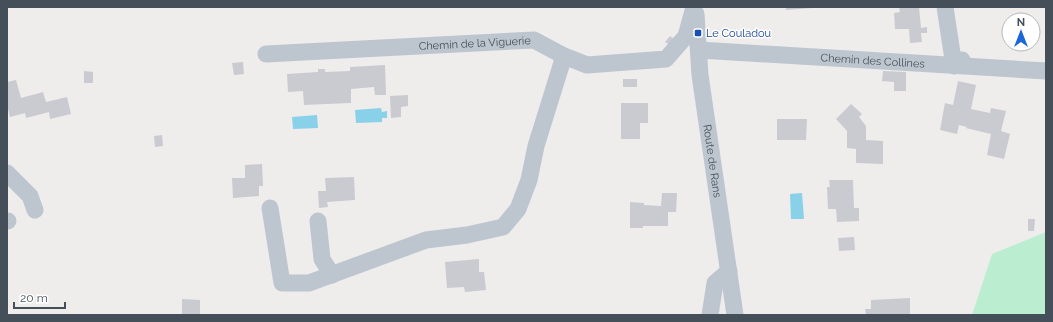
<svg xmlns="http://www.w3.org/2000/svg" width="1053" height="322" viewBox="0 0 1053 322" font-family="Raleway,sans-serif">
  <rect width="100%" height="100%" fill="#efecec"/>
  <!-- green -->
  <path fill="#bbedd0" d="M1046 232V315H972L992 254Z"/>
  <!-- water -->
  <path fill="#88d1e9" d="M381 108 382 112 387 111V118H382V122L356 123 355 110Z
    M317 115 318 128 293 129 292 117Z
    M802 193 804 219H791L790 194Z"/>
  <!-- building -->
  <path fill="#c9cbd1" d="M786 7H813V8L786 10Z
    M899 7H919L921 28 927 27V33H921L922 42 910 43 909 29H895L894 13 900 12Z
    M670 36 674 39 670 45 665 42Z
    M243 62 244 74 234 75 232 63Z
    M385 65 386 95H375L374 87 351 89V103L304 105 303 91 288 92 287 74 318 72V69H325V72L350 71V67Z
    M84 71 93 72V83H84Z
    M883 71 906 72V91H894V82L882 81Z
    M623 79H637V87H623Z
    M16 80 21 98 43 92 46 102 67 97 71 114 50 119 49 112 26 118 25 113 10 117 7 105V82Z
    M958 81 976 85 971 109 990 113 991 108 1006 111 1001 131 1010 134 1004 159 987 155 991 134 966 128 967 127 959 125 957 134 940 130 945 103 953 105Z
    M408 95V106L401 107V117L391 118 390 96Z
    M621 103H648V123H640V139H621Z
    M851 104 862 114 859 117 866 126V140L883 141V164L856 163V149L847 148V131L836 119Z
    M777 119H807L806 140H777Z
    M162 135 163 146 155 147 154 136Z
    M262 164 263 186H259V196L233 198 232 178H245V165Z
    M354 177 355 200 327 202 328 207 319 208 318 191H326L325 178Z
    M829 180H853L854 208H859V221L837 222 836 209H828L827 187H830Z
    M662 193H677L676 212H668V226H643V228H630V202L644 203V205L661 206Z
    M1028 219H1035L1034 231H1028Z
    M854 237 855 250 839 251 838 238Z
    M479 259V272H484L486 290 465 292 464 287 447 288 445 262Z
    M910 298V315H866L865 309H871V300Z
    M182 299 200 300V315H182Z"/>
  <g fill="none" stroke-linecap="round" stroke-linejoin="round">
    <!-- minor -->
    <g stroke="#bdc6cf" stroke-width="17">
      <path d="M945 7 954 66 962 60"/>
      <path id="s1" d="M696 14 700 75 735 315"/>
      <path id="s2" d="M699 50 1046 71"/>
      <path id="s3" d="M266 54 534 40 564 56 587 65 666 59 686 36 694 7"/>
      <path d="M7 173 30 196 35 210"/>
      <path d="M270 208 282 283H309L426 240 467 235 503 227 518 209 529 180 536 146 564 56"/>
      <path d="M7 221H8"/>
      <path d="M318 221 322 259 332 275"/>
      <path d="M710 315 715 283 729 271"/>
    </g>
  </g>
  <!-- markers -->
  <rect fill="#1a4fb4" stroke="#fff" stroke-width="1.5" x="694" y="29" width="8" height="8" rx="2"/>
  <g text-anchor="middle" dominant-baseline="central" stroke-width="3" stroke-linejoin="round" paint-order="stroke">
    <!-- transit labels -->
    <g font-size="11" fill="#164399" stroke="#fff" text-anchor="start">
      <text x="706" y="33">Le Couladou</text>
    </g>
    <!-- street labels -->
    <g font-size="11" fill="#454f59" stroke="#fff">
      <text stroke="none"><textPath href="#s3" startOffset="209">Chemin de la Viguerie</textPath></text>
      <text stroke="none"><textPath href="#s2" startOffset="174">Chemin des Collines</textPath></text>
      <text stroke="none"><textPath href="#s1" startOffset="148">Route de Rans</textPath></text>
    </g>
  </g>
  <!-- border -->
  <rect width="1053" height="322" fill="none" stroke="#454f59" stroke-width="16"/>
  <!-- north arrow -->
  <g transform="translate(1021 32)"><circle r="19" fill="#ffffff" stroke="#b5b9bd"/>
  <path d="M0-3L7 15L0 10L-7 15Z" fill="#1c66d9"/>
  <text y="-6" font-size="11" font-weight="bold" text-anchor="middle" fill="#454f59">N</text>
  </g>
  <!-- scale -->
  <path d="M14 302v6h51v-6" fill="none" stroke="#454f59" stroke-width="2"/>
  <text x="20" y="302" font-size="12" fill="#454f59" stroke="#ffffff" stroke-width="3" paint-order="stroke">20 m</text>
</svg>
